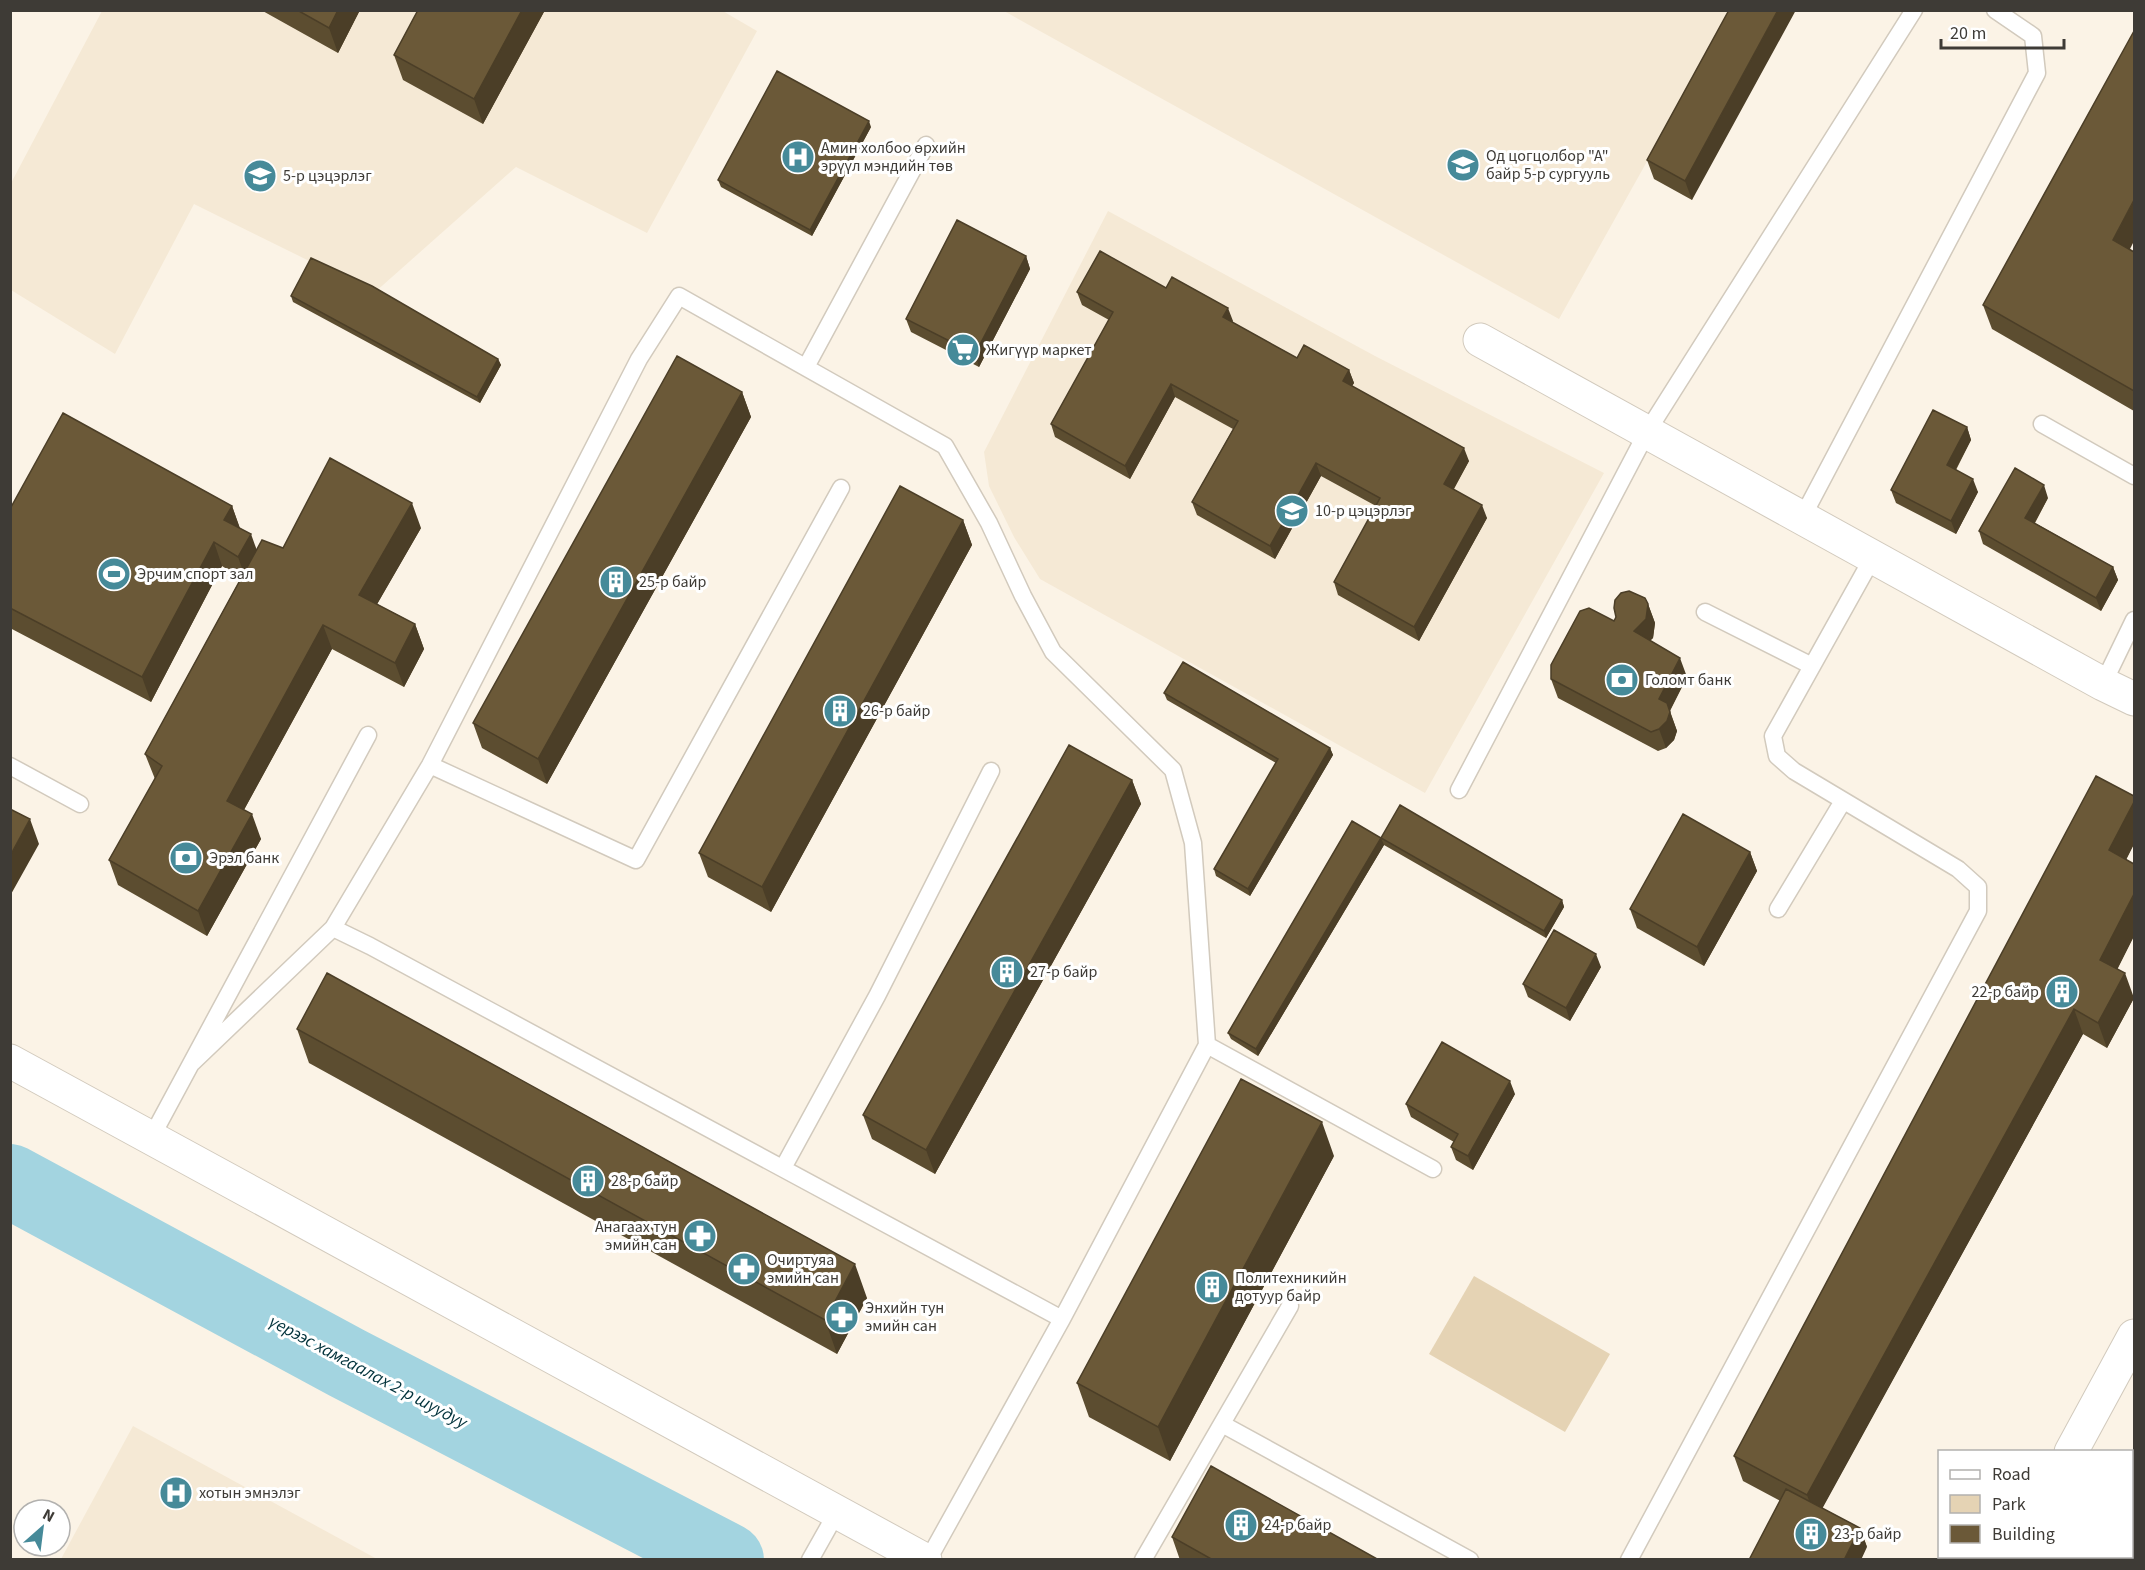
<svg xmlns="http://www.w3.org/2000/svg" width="2145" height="1570" viewBox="0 0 2145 1570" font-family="'Source Sans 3',sans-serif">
  <rect width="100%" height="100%" fill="#fbf3e6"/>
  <!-- built -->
  <path fill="#f5e9d5" d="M721 10 757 31 647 233 516 167 374 293 194 204 115 354 11 290 10 185 102 11Z
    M1004 11H1731L1559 319Z
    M1108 211 1375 356 1604 473 1425 793 1040 579 1014 537 989 486 984 452Z
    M133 1426 377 1559H61Z"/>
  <!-- green -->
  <path fill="#e5d3b4" d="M1474 1276 1610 1354 1565 1432 1429 1354Z"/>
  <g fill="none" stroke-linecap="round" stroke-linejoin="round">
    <!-- river -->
    <path stroke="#a3d4e0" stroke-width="74" d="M10 1181 347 1363 727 1560"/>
    <!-- lane casing -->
    <g stroke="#d2cabd" stroke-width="19">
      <path id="lane" d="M806 367 926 145
        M2042 424 2134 476
        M1802 518 2037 73 2033 36 1995 10
        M1705 612 1812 666
        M2103 684 2134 620
        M430 765 636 860 841 488
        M10 766 80 804
        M1459 790 1647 432 1914 10
        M1778 909 1843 801
        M333 928 430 765 639 359 679 296 945 446 989 523 1023 596 1053 652 1173 770 1193 843 1207 1045 1062 1319 928 1560
        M1207 1045 1433 1169
        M192 1063 333 928 370 946 1062 1319
        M151 1138 368 735
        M783 1168 877 996 991 771
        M1222 1424 1470 1560
        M810 1560 837 1512
        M1143 1560 1290 1306
        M1629 1560 1978 911V887L1958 869 1794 771 1777 756 1773 736 1873 557"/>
    </g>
    <!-- street casing -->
    <g stroke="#d2cabd" stroke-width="35">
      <path id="street" d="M1480 340 2103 684 2134 699"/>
    </g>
    <!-- secondary casing -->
    <g stroke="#d2cabd" stroke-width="35">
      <path id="secondary" d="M10 1061 925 1560
        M2071 1452 2134 1336
        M2132 1523 2134 1517
        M2012 1560 2014 1556
        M2111 1560 2113 1556"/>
    </g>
    <!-- lane -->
    <use href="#lane" stroke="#fff" stroke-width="16"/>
    <!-- street -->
    <use href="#street" stroke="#fff" stroke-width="33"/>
    <!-- secondary -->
    <use href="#secondary" stroke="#fff" stroke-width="33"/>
  </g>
  <!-- wall -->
  <path fill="#5c4d30" d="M261 10H360L338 53Z
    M418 10H545L483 124 403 80 394 55Z
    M1729 10 1692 200 1654 179 1647 160Z
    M871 127 812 236 721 187 718 180Z
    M2130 249 2134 252V411L1992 329 1983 305Z
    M1026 256 1030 269 979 367 911 332 906 319Z
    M1166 288 1233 321 1232 322 1297 358 1349 370 1354 383 1352 386 1469 461 1454 489 1487 518 1419 641 1338 595 1334 582 1376 506 1321 476 1275 559 1197 515 1192 502 1233 429 1175 397 1130 479 1055 437 1051 424 1109 320 1082 305 1077 292Z
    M291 296 498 359 501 365 480 403 293 302Z
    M742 392 751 417 547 784 482 748 473 723Z
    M1967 427 1971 440 1956 470 1978 492 1956 534 1896 503 1891 490Z
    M2048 498 2035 523 2113 567 2118 580 2101 611 1983 544 1979 531Z
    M232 506 240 529 257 550 283 548 421 528 377 604 415 624 424 649 404 687 332 649 244 810 261 839 207 936 118 885 109 860 155 779 145 754 241 578 222 566 151 702 10 628V509Z
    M963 520 972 545 771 912 708 877 699 853Z
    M1648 604 1655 623 1653 638 1650 640 1687 677 1670 711 1677 731 1674 740 1666 748 1658 751 1558 698 1551 679 1614 621 1616 617Z
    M1164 693 1330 748 1333 755 1250 896 1216 876 1214 869 1276 763 1167 700Z
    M1132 780 1141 804 935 1174 872 1139 863 1115Z
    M2134 796V844L2126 860 2134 864V936L2117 970 2134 998 2107 1048 2083 1034 1822 1508 1860 1528 1867 1547 1743 1481 1734 1456Z
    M1381 838 1562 900 1564 907 1546 938 1384 845 1258 1056 1231 1039 1228 1033Z
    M1750 852 1757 871 1704 966 1637 928 1630 909Z
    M1601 967 1570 1021 1528 997 1523 984Z
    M297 1029 867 1298 837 1354 309 1063Z
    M1515 1094 1473 1170 1456 1160 1451 1147 1454 1142 1411 1117 1406 1104Z
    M1334 1156 1170 1461 1089 1417 1077 1383Z
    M1172 1537 1379 1560H1180Z"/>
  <!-- shaded-wall -->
  <path fill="#4b3e27" d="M338 10H360L338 53 329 28Z
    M522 10H545L483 124 474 99Z
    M1778 10H1796L1692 200 1685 181Z
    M869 121 871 127 812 236 810 230Z
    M2134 200V241L2122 265 2113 240Z
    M1026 256 1030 269 979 367 975 354Z
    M1228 308 1233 321 1228 330 1223 317Z
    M498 359 501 365 480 403 477 397Z
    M1349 370 1354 383 1347 394 1343 381Z
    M1171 384 1175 397 1130 479 1125 466Z
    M742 392 751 417 547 784 538 759Z
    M1967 427 1971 440 1951 478 1947 465Z
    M1464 448 1469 461 1449 497 1444 484Z
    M1316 463 1321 476 1275 559 1270 546Z
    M1973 479 1978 492 1956 534 1951 521Z
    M2044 485 2048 498 2030 531 2025 518Z
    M412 503 421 528 368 620 359 595Z
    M1482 505 1487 518 1419 641 1414 627Z
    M232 506 241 531 224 520Z
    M963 520 972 545 771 912 762 887Z
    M251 534 260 559 247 582 238 557Z
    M214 542 222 566 151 702 142 677Z
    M2113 567 2118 580 2101 611 2096 598Z
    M1648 604 1655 623 1653 638 1641 650 1634 631Z
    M415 624 424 649 404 687 395 663Z
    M323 625 332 649 235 826 227 801Z
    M1680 658 1687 677 1666 718 1659 699Z
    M1670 712 1677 731 1674 740 1666 748 1659 729Z
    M1330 748 1333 755 1250 896 1248 889Z
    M1132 780 1141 804 935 1174 926 1150Z
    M2134 802V844L2118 875 2109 850Z
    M252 814 261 839 207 936 198 911Z
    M30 819 39 844 10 896V856Z
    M1381 838 1384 845 1258 1056 1256 1049Z
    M1750 852 1757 871 1704 966 1697 947Z
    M2134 894V936L2109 985 2100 960Z
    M1562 900 1564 907 1546 938 1544 931Z
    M1596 954 1601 967 1570 1021 1566 1008Z
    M2125 973 2134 998 2107 1048 2098 1023Z
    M2074 1009 2083 1034 1816 1520 1807 1495Z
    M1510 1081 1515 1094 1473 1170 1468 1156Z
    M1322 1122 1334 1156 1170 1461 1158 1427Z
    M855 1264 867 1298 837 1354 825 1320Z
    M1860 1528 1867 1547 1861 1560H1844Z"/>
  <!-- building -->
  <path fill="#6b5938" stroke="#4b3e27" stroke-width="1.5" d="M297 10H338L329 28Z
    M418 10H522L474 99 394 55Z
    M1729 10H1778L1685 181 1647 160Z
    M2134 31V200L2113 240 2134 252V391L1983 305Z
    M777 71 869 121 810 230 718 180Z
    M957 220 1026 256 975 354 906 319Z
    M1100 251 1166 288 1172 277 1228 308 1223 317 1297 358 1304 345 1349 370 1343 381 1464 448 1444 484 1482 505 1414 627 1334 582 1380 498 1316 463 1270 546 1192 502 1238 421 1171 384 1125 466 1051 424 1113 312 1077 292Z
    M311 258 372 286 498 359 477 397 291 296Z
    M677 356 742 392 538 759 473 723Z
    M1933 410 1967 427 1947 465 1973 479 1951 521 1891 490Z
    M63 413 232 506 224 520 251 534 238 557 214 542 142 677 10 608V509Z
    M330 458 412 503 359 595 415 624 395 663 323 625 227 801 252 814 198 911 109 860 162 766 145 754 262 540 283 548Z
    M2015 468 2044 485 2025 518 2113 567 2096 598 1979 531Z
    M900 486 963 520 762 887 699 853Z
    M1629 591 1645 598 1648 604 1646 619 1634 631 1680 658 1659 699 1667 703 1670 712 1667 721 1659 729 1651 732 1551 679V665L1580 611 1589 608 1614 621 1616 617 1614 608 1615 600 1621 593Z
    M1183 662 1330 748 1248 889 1214 869 1278 759 1164 693Z
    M1069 745 1132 780 926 1150 863 1115Z
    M2096 776 2134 796V802L2109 850 2134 864V894L2100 960 2125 973 2098 1023 2074 1009 1807 1495 1734 1456Z
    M1400 805 1562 900 1544 931 1381 838Z
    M10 809 30 819 10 856Z
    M1683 814 1750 852 1697 947 1630 909Z
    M1352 821 1381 838 1256 1049 1228 1033Z
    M1554 930 1596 954 1566 1008 1523 984Z
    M327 973 855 1264 825 1320 297 1029Z
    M1442 1042 1510 1081 1468 1156 1451 1147 1458 1134 1406 1104Z
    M1241 1079 1322 1122 1158 1427 1077 1383Z
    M1211 1466 1379 1560H1213L1172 1537Z
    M1786 1489 1860 1528 1844 1560H1749Z"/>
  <!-- icons -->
  <defs>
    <g id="hospital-disc" transform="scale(1.725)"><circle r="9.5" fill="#468a99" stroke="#fff"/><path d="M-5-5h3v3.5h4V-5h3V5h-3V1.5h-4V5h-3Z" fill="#fff"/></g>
    <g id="school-disc" transform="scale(1.725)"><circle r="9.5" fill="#468a99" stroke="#fff"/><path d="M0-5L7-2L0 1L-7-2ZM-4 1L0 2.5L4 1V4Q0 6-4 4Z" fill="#fff"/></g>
    <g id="supermarket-disc" transform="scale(1.725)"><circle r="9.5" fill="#468a99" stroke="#fff"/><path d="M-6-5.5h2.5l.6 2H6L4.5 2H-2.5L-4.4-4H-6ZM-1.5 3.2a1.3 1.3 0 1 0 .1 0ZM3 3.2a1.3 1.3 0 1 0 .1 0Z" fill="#fff"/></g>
    <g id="stadium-disc" transform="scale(1.725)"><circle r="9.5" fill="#468a99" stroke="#fff"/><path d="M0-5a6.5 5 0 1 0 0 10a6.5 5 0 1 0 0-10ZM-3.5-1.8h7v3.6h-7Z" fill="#fff"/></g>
    <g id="building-disc" transform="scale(1.725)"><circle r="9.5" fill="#468a99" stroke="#fff"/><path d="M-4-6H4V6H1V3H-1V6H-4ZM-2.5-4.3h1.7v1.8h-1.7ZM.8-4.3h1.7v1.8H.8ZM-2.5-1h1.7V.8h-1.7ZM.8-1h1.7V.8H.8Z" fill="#fff"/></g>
    <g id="bank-disc" transform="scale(1.725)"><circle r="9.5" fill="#468a99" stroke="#fff"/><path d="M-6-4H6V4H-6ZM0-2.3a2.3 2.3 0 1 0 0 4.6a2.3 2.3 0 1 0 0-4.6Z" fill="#fff"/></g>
    <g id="pharmacy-disc" transform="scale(1.725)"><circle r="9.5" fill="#468a99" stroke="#fff"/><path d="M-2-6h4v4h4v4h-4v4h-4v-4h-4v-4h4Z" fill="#fff"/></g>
  </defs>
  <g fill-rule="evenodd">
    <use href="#hospital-disc" x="798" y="157"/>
    <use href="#school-disc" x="1463" y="165"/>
    <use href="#school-disc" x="260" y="176"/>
    <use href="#supermarket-disc" x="963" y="350"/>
    <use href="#school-disc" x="1292" y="511"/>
    <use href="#stadium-disc" x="114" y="574"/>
    <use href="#building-disc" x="616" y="582"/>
    <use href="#bank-disc" x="1622" y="680"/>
    <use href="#building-disc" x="840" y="711"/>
    <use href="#bank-disc" x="186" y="858"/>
    <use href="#building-disc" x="1007" y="972"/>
    <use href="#building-disc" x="2062" y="992"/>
    <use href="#building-disc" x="588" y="1181"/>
    <use href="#pharmacy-disc" x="700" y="1236"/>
    <use href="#pharmacy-disc" x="744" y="1269"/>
    <use href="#building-disc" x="1212" y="1287"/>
    <use href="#pharmacy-disc" x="842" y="1317"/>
    <use href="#hospital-disc" x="176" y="1493"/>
    <use href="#building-disc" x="1241" y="1525"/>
    <use href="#building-disc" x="1811" y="1534"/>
  </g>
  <g text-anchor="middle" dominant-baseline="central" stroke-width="6" stroke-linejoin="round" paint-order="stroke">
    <!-- poi labels -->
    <g font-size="16" fill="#3e3b36" stroke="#fff" text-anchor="start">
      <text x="821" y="148">Амин холбоо өрхийн<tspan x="821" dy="18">эрүүл мэндийн төв</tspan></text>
      <text x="1486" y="156">Од цогцолбор "А"<tspan x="1486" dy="18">байр 5-р сургууль</tspan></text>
      <text x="283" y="176">5-р цэцэрлэг</text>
      <text x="986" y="350">Жигүүр маркет</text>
      <text x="1315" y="511">10-р цэцэрлэг</text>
      <text x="137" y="574">Эрчим спорт зал</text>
      <text x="639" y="582">25-р байр</text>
      <text x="1645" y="680">Голомт банк</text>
      <text x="863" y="711">26-р байр</text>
      <text x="209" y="858">Эрэл банк</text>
      <text x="1030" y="972">27-р байр</text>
      <text x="2039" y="992" text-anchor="end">22-р байр</text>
      <text x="611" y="1181">28-р байр</text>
      <text x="677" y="1227" text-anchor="end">Анагаах тун<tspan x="677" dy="18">эмийн сан</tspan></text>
      <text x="767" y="1260">Очиртуяа<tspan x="767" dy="18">эмийн сан</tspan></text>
      <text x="1235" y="1278">Политехникийн<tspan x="1235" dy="18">дотуур байр</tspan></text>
      <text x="865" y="1308">Энхийн тун<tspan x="865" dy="18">эмийн сан</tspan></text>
      <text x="199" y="1493">хотын эмнэлэг</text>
      <text x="1264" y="1525">24-р байр</text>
      <text x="1834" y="1534">23-р байр</text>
    </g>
    <!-- water labels -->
    <g font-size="18" font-style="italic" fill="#00313a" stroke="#fff">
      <text transform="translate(368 1372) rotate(28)">үерээс хамгаалах 2-р шуудуу</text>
    </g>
  </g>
  <!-- border -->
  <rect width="2145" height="1570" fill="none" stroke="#3e3b36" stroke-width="24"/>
  <!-- legend -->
  <rect x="1938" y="1450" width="195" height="108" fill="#ffffff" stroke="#b2b1af" stroke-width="1.5"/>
  <rect x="1950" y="1470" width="30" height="9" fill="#ffffff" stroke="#b2b1af" stroke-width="1.5"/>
  <text x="1992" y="1480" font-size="18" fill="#3e3b36">Road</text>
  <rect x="1950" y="1495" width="30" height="18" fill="#e5d3b4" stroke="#b2b1af" stroke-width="1.5"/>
  <text x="1992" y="1510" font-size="18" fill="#3e3b36">Park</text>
  <rect x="1950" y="1525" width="30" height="18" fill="#6b5938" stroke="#b2b1af" stroke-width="1.5"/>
  <text x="1992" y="1540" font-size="18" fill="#3e3b36">Building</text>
  <!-- north arrow -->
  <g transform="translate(42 1528) rotate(28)"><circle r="28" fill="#ffffff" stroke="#b2b1af" stroke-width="1.5"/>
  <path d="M0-4.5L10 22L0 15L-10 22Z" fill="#468a99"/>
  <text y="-9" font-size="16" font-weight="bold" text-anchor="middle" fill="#3e3b36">N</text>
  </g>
  <!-- scale -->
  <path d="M1941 39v9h123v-9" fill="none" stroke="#3e3b36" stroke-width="3"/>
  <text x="1950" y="39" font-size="18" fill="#3e3b36" stroke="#ffffff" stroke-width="4.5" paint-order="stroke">20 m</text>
</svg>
